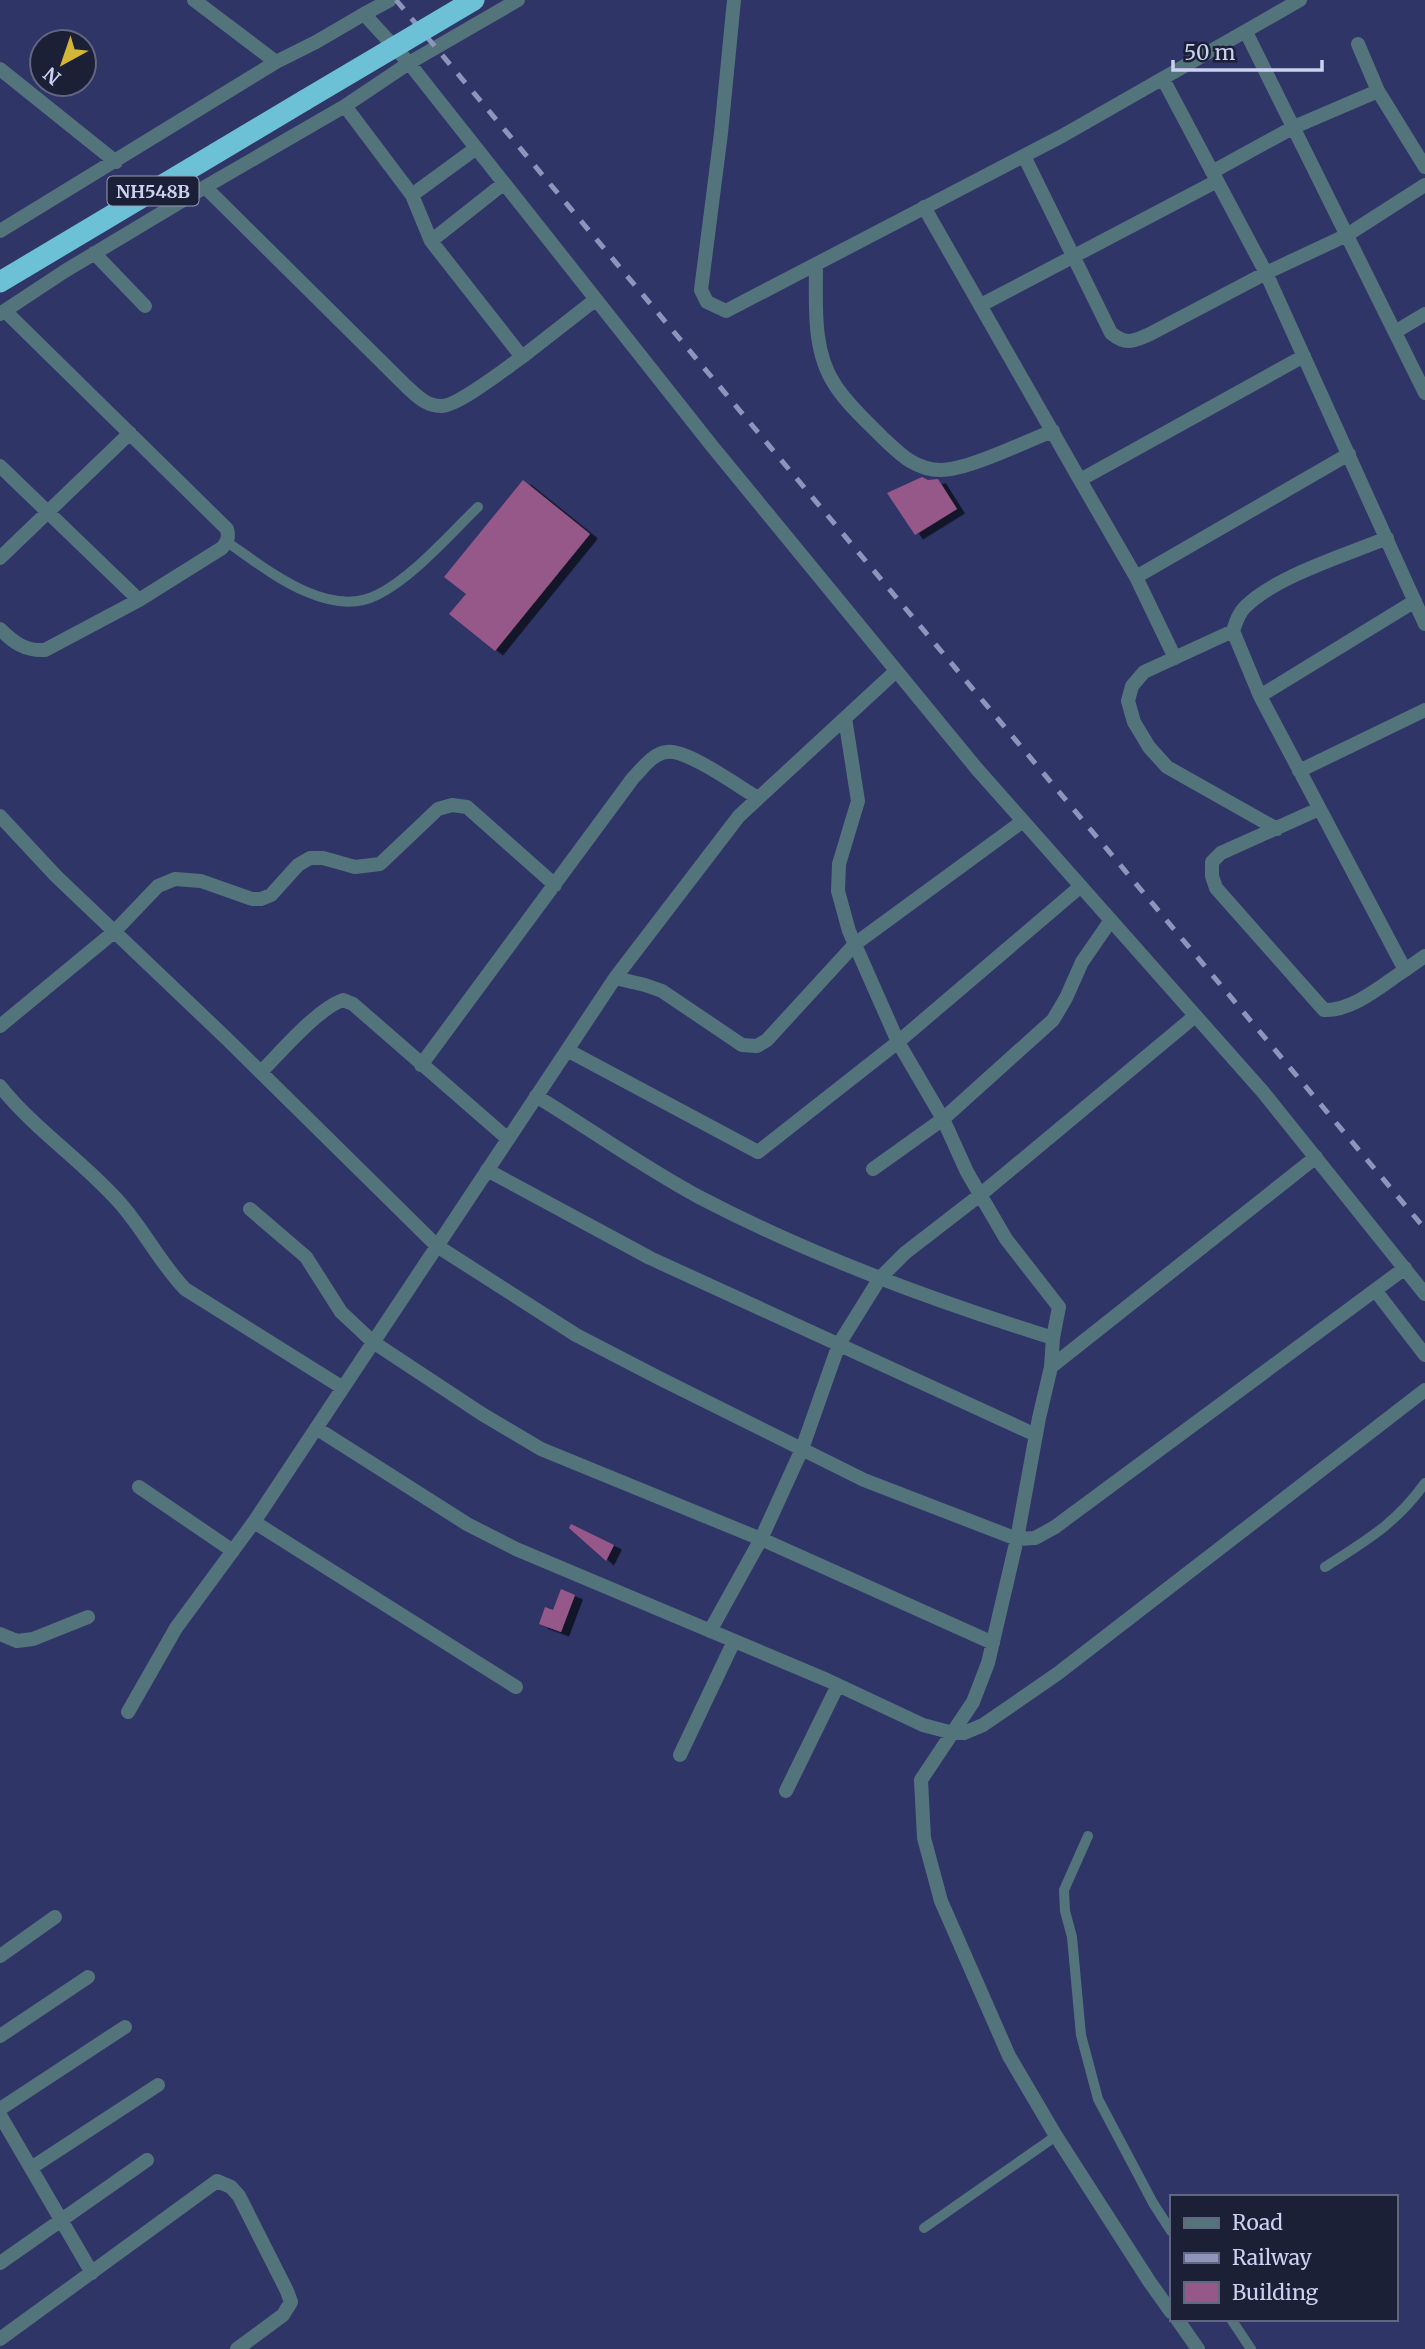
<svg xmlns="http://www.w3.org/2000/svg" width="1425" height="2349" viewBox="0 0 1425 2349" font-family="Merriweather,serif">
  <defs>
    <filter id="shadow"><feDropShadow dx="8" dy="4.5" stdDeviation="0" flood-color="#0009"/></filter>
  </defs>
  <rect width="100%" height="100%" fill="#2f3567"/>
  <!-- building -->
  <path fill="#965888" filter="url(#shadow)" d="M922 477 928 480 938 479 957 509 915 535 887 493Z
    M523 480 590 534 495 651 449 614 466 594 444 577Z
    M571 1524 614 1545 606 1561 569 1528Z
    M561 1589 575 1595 561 1632 539 1624 545 1607 553 1610Z"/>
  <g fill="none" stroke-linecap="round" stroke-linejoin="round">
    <!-- lane -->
    <path stroke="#54747c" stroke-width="10" d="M227 542C266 569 328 620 377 595 412 578 450 534 478 507
      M1325 1567C1365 1541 1396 1524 1425 1483
      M1088 1836 1064 1890 1065 1911 1072 1937 1081 2035 1098 2099 1153 2203 1171 2231
      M924 2228 1056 2136
      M1231 2319 1251 2349"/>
    <!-- street -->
    <path stroke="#54747c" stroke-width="14" d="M194 0 276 62
      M734 0 721 133 701 290 707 302 726 311 1062 136 1300 0
      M364 14 390 0
      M1246 32 1425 393
      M1358 44 1378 91 1425 167
      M0 69 116 162
      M1163 79 1266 273 1425 624
      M345 106 412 195 431 241 522 357 595 300
      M1024 156 1111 333C1127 346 1133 341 1150 334L1266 273 1347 235 1425 185
      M1212 172 1294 127 1378 91
      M205 187 407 387C417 396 426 406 441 406 457 407 506 368 522 357
      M412 195 475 149
      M924 207 1080 480 1304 356
      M0 231 276 62 316 42 364 14 409 63 712 446 977 769 1263 1092 1425 1294
      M431 241 503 184
      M94 253 145 306
      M816 264C816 304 812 351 835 385 848 405 866 421 882 437 900 454 915 470 941 470 970 469 1024 442 1053 431
      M981 305 1217 181
      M0 314 65 271 205 187 345 106 409 63 518 0
      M1395 332 1425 314
      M0 466 139 600
      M1080 480 1136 577 1349 454
      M1387 538C1346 555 1276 576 1245 607 1238 614 1236 622 1233 631L1260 696 1405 970 1425 956
      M0 558 130 433
      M1136 577 1175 658
      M0 629C14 643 25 651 45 650L139 600 222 548C228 541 229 537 227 529L5 311
      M1233 631 1144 672 1132 686 1128 701 1134 722 1149 747 1167 767 1277 829
      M1260 696 1415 601
      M845 718 858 801 839 864 838 891 849 931 898 1042 943 1119 967 1172 1006 1239 1059 1307 1053 1338
      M1299 771 1425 710
      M1319 809 1221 853 1212 862V876L1216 888 1324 1010C1353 1011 1382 985 1405 970
      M0 816 56 876 227 1039 437 1246 576 1335 659 1378 864 1480 1017 1539 1035 1538 1055 1527 1405 1268
      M615 978 645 985 662 991 742 1045 757 1046 767 1040 855 944 1023 821
      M0 1026 114 932 158 886 175 879 201 881 252 899H261L271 895 298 865 310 858H323L355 867 380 864 438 809 452 805 467 807 555 885
      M567 1050 758 1152 898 1042 1081 886
      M421 1065 633 778C642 769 653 753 667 752 687 749 739 787 758 798
      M261 1072C281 1052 317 1009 343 1000L353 1004 508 1139
      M0 1086C35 1130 83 1161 120 1203 144 1230 160 1263 185 1289L343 1388
      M536 1096C590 1129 643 1167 699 1197 812 1256 932 1300 1053 1338L1051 1367
      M873 1169 943 1119 1053 1020 1066 998 1082 962 1111 920
      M487 1170 650 1258 1036 1435
      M250 1209 306 1257 341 1312 373 1342 482 1414 541 1449 761 1539 993 1643
      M1375 1290 1425 1355
      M316 1428 467 1524 516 1549 827 1680 923 1725 953 1733H964L983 1725 1057 1674 1425 1390
      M139 1487 233 1551
      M710 1631 761 1539 802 1449 839 1344 880 1278 905 1253 980 1195 1195 1016
      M0 1634 17 1641 33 1639 88 1617
      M516 1687 254 1522 615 978 739 816 896 671
      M128 1712 176 1628 254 1522
      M680 1755 734 1641
      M786 1791 838 1685
      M0 1956 55 1917
      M0 2036 88 1977
      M0 2109 125 2027
      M0 2115 92 2273
      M31 2168 158 2085
      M0 2263 147 2160
      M1171 2312 1149 2281 1056 2136 1009 2056 941 1901 924 1838 921 1780 973 1702 988 1663 1017 1539 1039 1418 1051 1367 1316 1157
      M1177 2319 1198 2349
      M0 2339 217 2181 231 2187 239 2196 287 2291 291 2302 283 2315 237 2349"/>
    <!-- highway -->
    <path stroke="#6dc1d6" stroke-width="21" d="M0 282 305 100"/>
    <!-- rail -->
    <path stroke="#8e95bb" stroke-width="5" stroke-dasharray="12 12" stroke-linecap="butt" d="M396 0 1425 1229"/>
    <!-- highway-bridge -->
    <path stroke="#6dc1d6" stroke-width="21" d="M305 100 474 0"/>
  </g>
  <g text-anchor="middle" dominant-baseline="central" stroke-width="6" stroke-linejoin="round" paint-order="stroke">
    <!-- shield labels -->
    <rect fill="#1c2037" stroke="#969db9" stroke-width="2" x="107.5" y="176.5" width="91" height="29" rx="5"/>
    <g font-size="18" font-weight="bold" fill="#cbd2f1">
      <text x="153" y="191">NH548B</text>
    </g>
  </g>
  <!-- legend -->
  <rect x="1170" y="2195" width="228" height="126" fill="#1c2037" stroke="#626781" stroke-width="2"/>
  <rect x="1184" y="2218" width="35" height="10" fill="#54747c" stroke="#626781" stroke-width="2"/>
  <text x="1232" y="2230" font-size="21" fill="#cbd2f1">Road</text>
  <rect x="1184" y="2253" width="35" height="10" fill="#8e95bb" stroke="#626781" stroke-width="2"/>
  <text x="1232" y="2265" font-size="21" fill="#cbd2f1">Railway</text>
  <rect x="1184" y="2282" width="35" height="21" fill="#965888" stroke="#626781" stroke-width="2"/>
  <text x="1232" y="2300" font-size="21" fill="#cbd2f1">Building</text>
  <!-- north arrow -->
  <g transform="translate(63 63) rotate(220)"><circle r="33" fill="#1c2037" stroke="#626781" stroke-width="2"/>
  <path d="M0-5L12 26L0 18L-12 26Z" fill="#d3b635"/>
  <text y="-10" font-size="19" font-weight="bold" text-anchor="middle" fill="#cbd2f1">N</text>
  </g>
  <!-- scale -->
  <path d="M1173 60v10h149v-10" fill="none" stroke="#cbd2f1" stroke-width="3.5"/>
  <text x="1184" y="60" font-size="21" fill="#cbd2f1" stroke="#1c2037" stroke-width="5" paint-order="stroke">50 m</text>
</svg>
